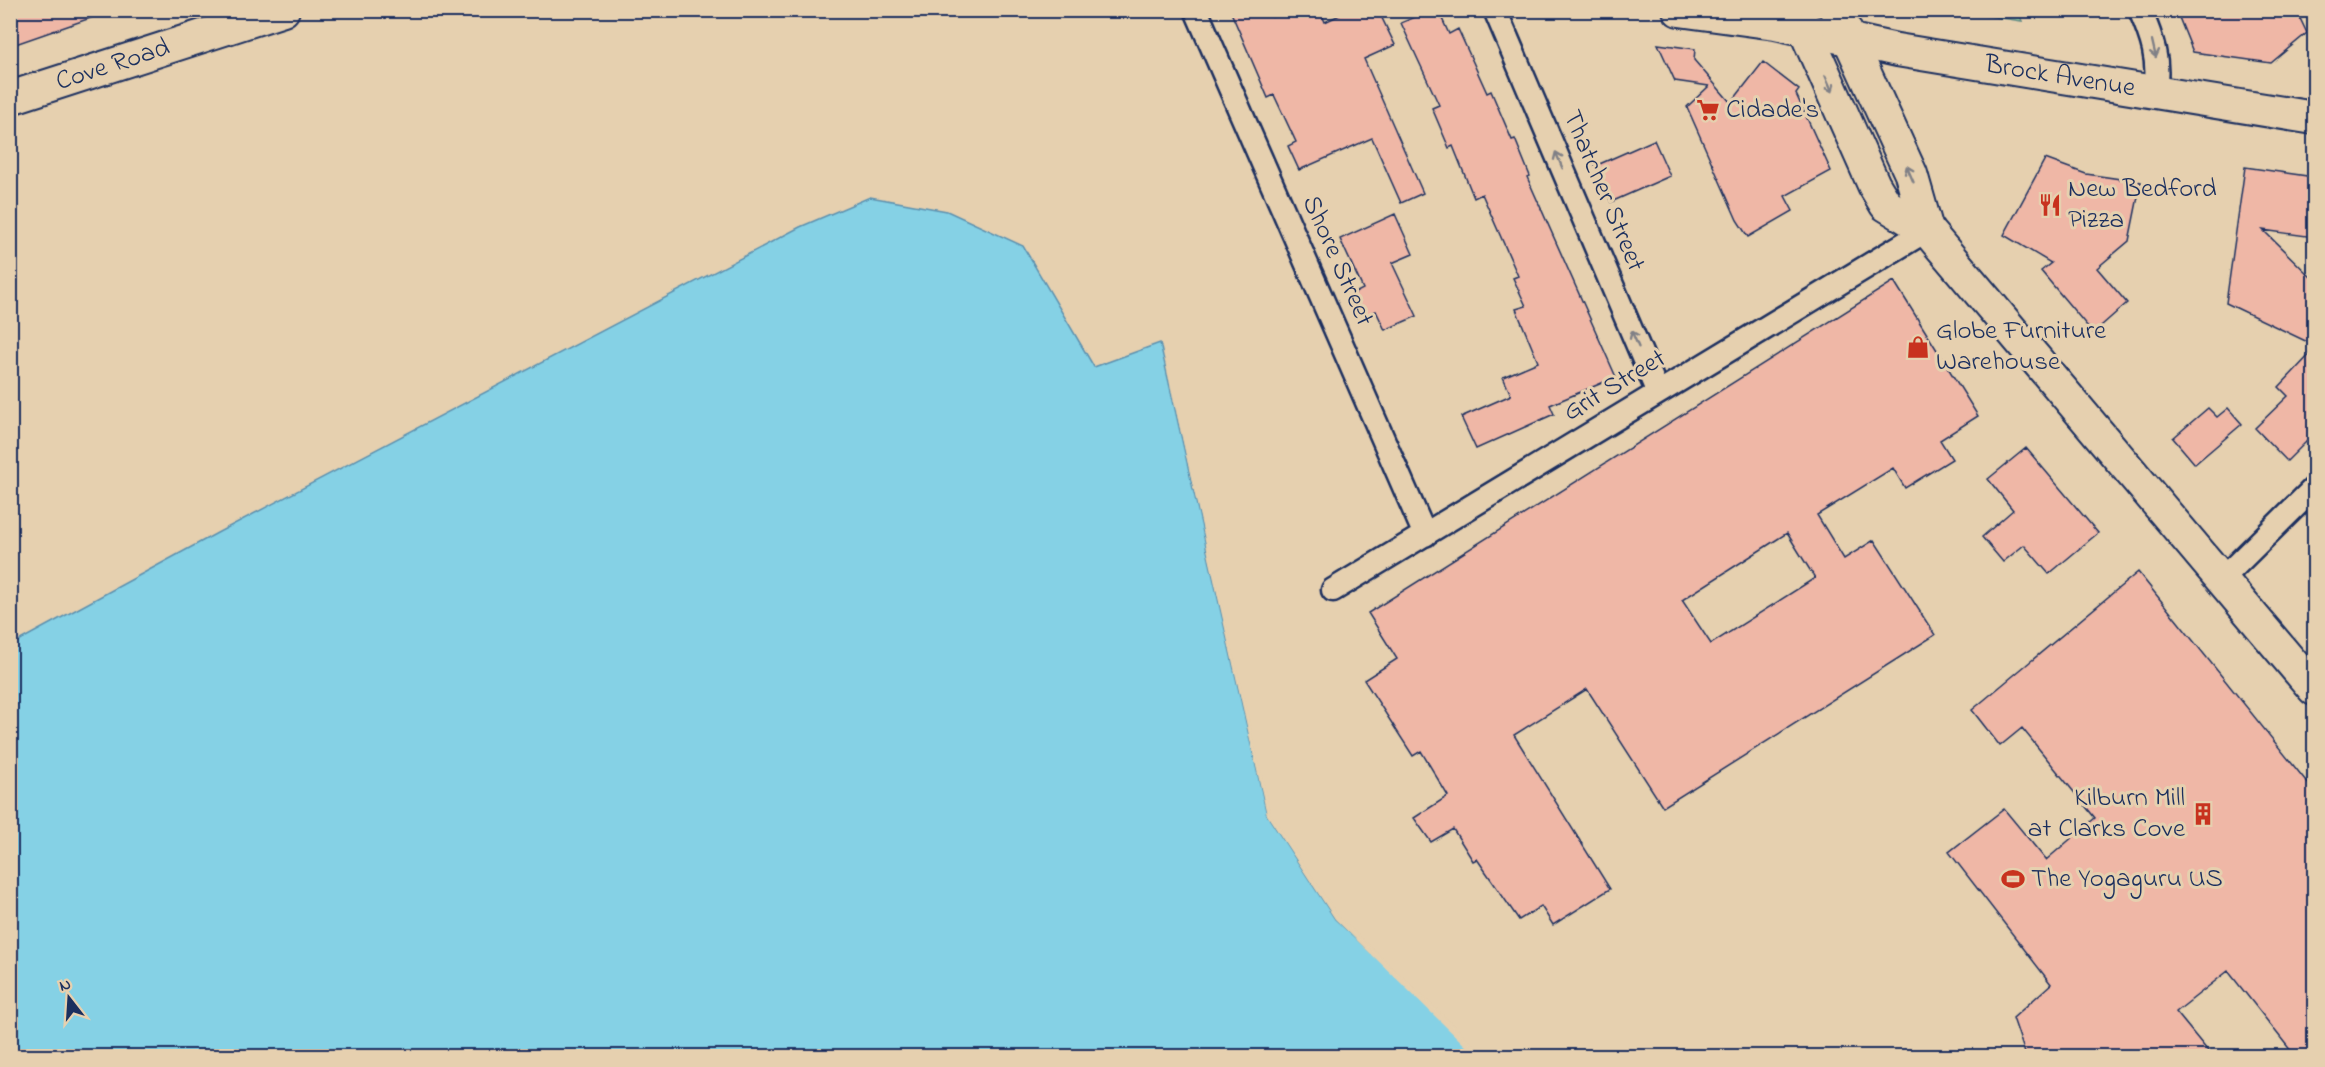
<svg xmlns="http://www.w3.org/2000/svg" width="2325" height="1067" viewBox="0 0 2325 1067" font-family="'Indie Flower',sans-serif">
  <rect width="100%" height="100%" fill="#e6d0af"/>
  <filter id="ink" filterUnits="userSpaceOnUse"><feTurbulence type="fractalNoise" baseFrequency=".0167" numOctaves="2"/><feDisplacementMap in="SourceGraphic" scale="12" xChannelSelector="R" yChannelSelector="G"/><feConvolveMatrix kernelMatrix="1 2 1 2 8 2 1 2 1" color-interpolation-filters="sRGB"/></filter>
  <g filter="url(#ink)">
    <!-- green -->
    <path fill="#a4e3ab" stroke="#608984" stroke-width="1.5" d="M1956 11H2018L2022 21Z"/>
    <!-- water -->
    <path fill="#85d1e5" stroke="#5b90af" stroke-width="1.5" d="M870 197 947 211 1023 246 1094 367 1160 343 1267 815 1335 919 1482 1056H11V645L219 532 800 227Z"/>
    <!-- pier -->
    <path fill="#e6d0af" d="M1160 340 1270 814 1338 917 1485 1056H1476L1335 919 1267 815Z"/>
    <!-- building -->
    <path fill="#efb7a6" stroke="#1b2f5e" stroke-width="1.5" fill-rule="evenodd" d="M10 10H101L102 14 10 46Z
      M1230 10H1269L1272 17 1288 10H1320L1325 22 1350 10H1378L1395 45 1364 59 1423 193 1401 203 1372 138 1299 170 1288 146 1296 142 1274 95 1268 98Z
      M2176 10H2296L2307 33 2271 63 2193 52Z
      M1427 12 1429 16 1439 12 1449 34 1458 29 1487 93 1491 91 1512 140 1515 139 1530 176 1527 177 1616 377 1550 405 1554 414 1476 449 1461 417 1511 395 1503 377 1538 362 1516 309 1526 306 1513 278 1518 276 1482 194 1474 198 1453 146 1449 148 1432 108 1439 105 1401 23Z
      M1658 44 1695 49 1694 60 1731 103 1763 62 1799 90 1796 94 1831 171 1785 196 1793 211 1748 237 1737 220 1687 107 1709 86 1675 81Z
      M1654 140 1670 176 1611 202 1595 166Z
      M2045 159 2086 174 2141 182 2129 241 2097 268 2127 303 2093 333 2041 271 2051 263 2004 235Z
      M2245 167 2314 177V237L2263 230 2314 280V345L2226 303Z
      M1395 214 1413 254 1392 263 1417 316 1385 330 1376 311 1363 317 1353 294 1363 289 1340 239Z
      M1894 281 1978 416 1940 440 1952 459 1905 488 1893 468 1817 515 1844 559 1874 540 1935 635 1663 807 1587 689 1514 735 1610 889 1553 925 1541 906 1519 920 1477 859 1473 861 1453 829 1431 842 1414 818 1448 796 1421 751 1413 756 1364 680 1397 659 1368 613ZM1787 533 1815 578 1711 644 1682 600Z
      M2314 350V434L2287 461 2255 428 2288 396 2279 387Z
      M2208 408 2217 417 2228 408 2242 424 2195 464 2173 438Z
      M2026 448 2098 533 2049 574 2024 545 2003 562 1982 537 2013 510 1988 479Z
      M2138 572 2314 791V1056H2295L2228 971 2176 1012 2212 1056H2026L2013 1018 2051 984 1949 852 2004 809 2046 860 2095 818 2022 728 2000 746 1972 710Z"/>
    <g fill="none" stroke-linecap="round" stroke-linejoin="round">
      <!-- street casing -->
      <g stroke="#1b2f5e" stroke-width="27">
        <path id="street" d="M1196 10 1425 535
          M1495 10 1658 393
          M2140 10C2152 38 2160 60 2155 90
          M2223 578 2314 488
          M1333 590 1927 230"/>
      </g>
      <!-- secondary casing -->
      <g stroke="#1b2f5e" stroke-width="36">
        <g id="secondary">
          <path id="s1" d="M1679 10 1775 23 1897 50 2314 118"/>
          <path d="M1796 10 1874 185 1886 205 1927 230 2314 689"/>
          <path d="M1836 10 1911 174 1927 230"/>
          <path id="s2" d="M10 98 283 10"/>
        </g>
      </g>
      <!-- street -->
      <use href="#street" stroke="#e6d0af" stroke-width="22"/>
      <!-- secondary -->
      <use href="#secondary" stroke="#e6d0af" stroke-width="32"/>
    </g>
    <!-- one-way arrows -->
    <defs><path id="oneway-shaft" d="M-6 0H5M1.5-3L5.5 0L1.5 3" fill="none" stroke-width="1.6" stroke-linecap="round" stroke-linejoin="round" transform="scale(1.5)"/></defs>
    <g stroke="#808086">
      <use href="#oneway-shaft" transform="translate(2154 49) rotate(77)"/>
      <use href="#oneway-shaft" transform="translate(1829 84) rotate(66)"/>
      <use href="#oneway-shaft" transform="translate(1559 160) rotate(-113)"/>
      <use href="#oneway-shaft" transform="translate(1910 174) rotate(-113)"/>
      <use href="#oneway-shaft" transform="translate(1635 339) rotate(-113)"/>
    </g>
  </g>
  <!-- icons -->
  <defs>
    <g id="supermarket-bare" transform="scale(1.8)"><path d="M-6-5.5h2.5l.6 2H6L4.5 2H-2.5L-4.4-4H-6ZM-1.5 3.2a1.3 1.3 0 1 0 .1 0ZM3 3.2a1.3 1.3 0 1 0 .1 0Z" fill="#c8321e" stroke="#e6d0af" stroke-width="2.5" paint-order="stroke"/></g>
    <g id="restaurant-bare" transform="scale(1.8)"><path d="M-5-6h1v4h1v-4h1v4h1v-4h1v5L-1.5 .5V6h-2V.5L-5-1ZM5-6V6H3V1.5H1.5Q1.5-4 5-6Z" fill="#c8321e" stroke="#e6d0af" stroke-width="2.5" paint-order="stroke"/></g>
    <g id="shop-bare" transform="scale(1.8)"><path d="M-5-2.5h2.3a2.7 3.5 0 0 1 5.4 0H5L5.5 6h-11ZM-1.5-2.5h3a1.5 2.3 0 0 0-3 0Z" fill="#c8321e" stroke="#e6d0af" stroke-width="2.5" paint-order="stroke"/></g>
    <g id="building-bare" transform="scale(1.8)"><path d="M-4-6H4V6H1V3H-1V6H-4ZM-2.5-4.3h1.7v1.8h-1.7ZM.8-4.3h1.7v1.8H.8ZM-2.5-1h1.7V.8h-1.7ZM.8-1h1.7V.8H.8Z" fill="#c8321e" stroke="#e6d0af" stroke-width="2.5" paint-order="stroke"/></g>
    <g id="stadium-bare" transform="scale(1.8)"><path d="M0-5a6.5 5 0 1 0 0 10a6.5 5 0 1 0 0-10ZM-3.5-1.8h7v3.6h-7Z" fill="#c8321e" stroke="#e6d0af" stroke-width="2.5" paint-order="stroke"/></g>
  </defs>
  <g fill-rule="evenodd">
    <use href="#supermarket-bare" x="1708" y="110"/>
    <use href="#restaurant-bare" x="2050" y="205"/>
    <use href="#shop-bare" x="1918" y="347"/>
    <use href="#building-bare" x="2203" y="814"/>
    <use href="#stadium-bare" x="2013" y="879"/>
  </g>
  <g text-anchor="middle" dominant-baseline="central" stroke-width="6" stroke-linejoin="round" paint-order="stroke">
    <!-- street labels -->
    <g font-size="27" fill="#1b2f5e" stroke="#e6d0af">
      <text stroke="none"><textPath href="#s2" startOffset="108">Cove Road</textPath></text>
      <text stroke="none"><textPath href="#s1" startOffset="387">Brock Avenue</textPath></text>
      <text transform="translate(1603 191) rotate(67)">Thatcher Street</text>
      <text transform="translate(1337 261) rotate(66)">Shore Street</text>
      <text transform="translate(1615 386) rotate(-31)">Grit Street</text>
    </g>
    <!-- poi labels -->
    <g font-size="27" fill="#1b2f5e" stroke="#e6d0af" text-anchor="start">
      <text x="1726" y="110">Cidade's</text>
      <text x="2068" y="189">New Bedford<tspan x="2068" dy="31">Pizza</tspan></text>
      <text x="1936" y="331">Globe Furniture<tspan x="1936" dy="31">Warehouse</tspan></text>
      <text x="2185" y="798" text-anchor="end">Kilburn Mill<tspan x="2185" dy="31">at Clarks Cove</tspan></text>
      <text x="2031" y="879">The Yogaguru US</text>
    </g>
  </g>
  <!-- margin -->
  <rect width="2325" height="1067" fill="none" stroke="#e6d0af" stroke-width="36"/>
  <rect x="18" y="18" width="2289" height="1031" fill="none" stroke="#1b2f5e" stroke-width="2" filter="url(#ink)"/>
  <!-- north arrow -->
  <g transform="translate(69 998) rotate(343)" stroke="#e6d0af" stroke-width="4.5" paint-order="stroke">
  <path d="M0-4.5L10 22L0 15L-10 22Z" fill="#1b2f5e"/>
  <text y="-9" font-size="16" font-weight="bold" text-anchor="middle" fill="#1b2f5e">N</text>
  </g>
</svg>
